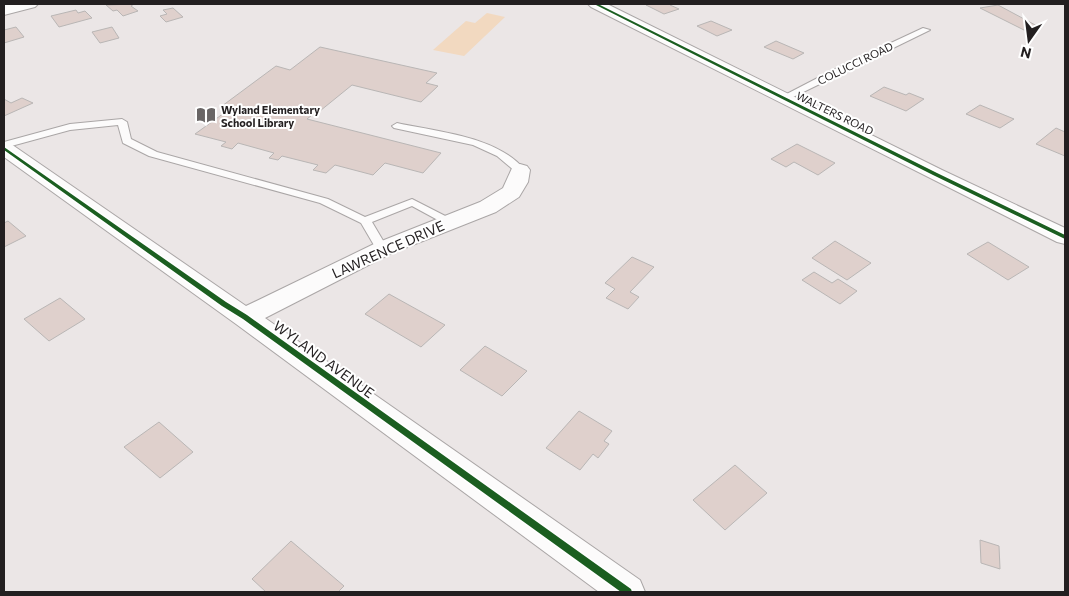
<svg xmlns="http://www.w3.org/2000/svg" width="1069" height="596" viewBox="0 0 1069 596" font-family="Commissioner,sans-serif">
  <rect width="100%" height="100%" fill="#ebe6e6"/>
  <!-- green -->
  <path fill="#f2d9c0" d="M487 13 505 17 464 56 433 50 466 21 475 23Z"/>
  <!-- building -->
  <path fill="#dfd0cc" stroke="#b9b6b5" d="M134 4 131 6 138 11 123 16 117 10 113 11 106 5Z
    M650 4H673L670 5 679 9 664 14 646 5Z
    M998 5 1039 27 1024 30 980 8Z
    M173 8 183 17 166 22 160 16 167 14 163 10Z
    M76 10 78 13 85 11 92 18 59 27 51 16Z
    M711 21 732 30 717 36 697 26Z
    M16 27 24 37 4 43V30Z
    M112 27 119 38 100 43 92 32Z
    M776 41 804 53 793 59 764 47Z
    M320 47 437 73 426 83 438 86 421 102 352 85 315 115H312L307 119 441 153 423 173 385 163 373 175 335 165 326 173 313 170 318 165 282 156 278 160 269 158 274 153 238 143 232 149 221 146 226 142 195 134 231 108 222 106 276 66 290 70Z
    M884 87 906 95 909 93 924 99 906 111 870 96Z
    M22 98 33 103 4 116V99L11 103Z
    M980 105 1014 119 1000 128 966 114Z
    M1056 128 1065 132V156L1036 144Z
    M797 144 835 163 818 175 794 162 786 167 771 159Z
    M8 221 26 236 4 247V223Z
    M835 241 871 263 847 280 812 258Z
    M988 242 1029 267 1008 280 967 254Z
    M632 257 654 267 630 292 639 297 628 309 606 298 615 289 605 283Z
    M814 272 832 283 838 279 857 291 840 304 802 280Z
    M389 294 445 325 421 347 365 314Z
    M60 298 85 319 49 341 24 319Z
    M485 346 527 371 502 396 460 370Z
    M579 411 612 431 604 441 609 444 598 458 593 454 580 470 546 448Z
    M159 422 193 452 160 478 124 447Z
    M735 465 767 493 725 530 693 500Z
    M980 540 999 546 1000 569 981 563Z
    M291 541 344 586 338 592H266L252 579Z"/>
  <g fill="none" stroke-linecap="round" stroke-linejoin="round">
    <!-- service casing -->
    <g stroke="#aaa6a6" stroke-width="2">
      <path id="service" d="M923 28 930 30 787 100 784 101 779 98 833 70Z
        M122 119 127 122 131 139 157 152 328 199 365 217 412 199 457 222 455 225H447L412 206 372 222 388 249 382 253 378 252 361 223 320 203 149 156 123 143 118 125 70 130 4 148V142L70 124Z
        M397 123C438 132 497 136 525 170L520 173 516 172 497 156 473 145 394 128 392 126Z"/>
    </g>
    <!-- minor casing -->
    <g stroke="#aaa6a6" stroke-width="2">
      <path id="minor" d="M11 4H38L35 7 4 15V5Z
        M588 4H607L942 170 1065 228V244L1057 242 591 7Z
        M4 142 11 144 246 306 374 244 480 202 503 188 513 166 520 164 527 166 530 170 528 182 519 197 496 212 390 254 265 318 640 580 645 592H599L236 324 4 157Z"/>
    </g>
    <!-- service -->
    <use href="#service" fill="#fcfbfb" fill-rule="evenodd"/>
    <!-- minor -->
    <use href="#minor" fill="#fcfbfb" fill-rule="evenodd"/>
    <!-- cycleway casing -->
    <g stroke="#fff" stroke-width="3">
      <path id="cycleway" d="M594 4H598L937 173 1065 235V239L933 175Z
        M4 147 226 302 247 315 631 589 632 592H621L243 319 222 306 4 150Z"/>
    </g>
    <!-- cycleway -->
    <use href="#cycleway" fill="#1b5e20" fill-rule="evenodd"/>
  </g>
  <!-- icons -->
  <defs>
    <g id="library-bare" transform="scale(1.5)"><path d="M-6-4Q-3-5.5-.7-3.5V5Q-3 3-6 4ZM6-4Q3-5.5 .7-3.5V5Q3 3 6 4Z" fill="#696565" stroke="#fff" stroke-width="2.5" paint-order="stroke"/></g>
  </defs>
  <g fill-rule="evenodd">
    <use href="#library-bare" x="206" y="115"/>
  </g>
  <g text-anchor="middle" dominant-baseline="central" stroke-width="4" stroke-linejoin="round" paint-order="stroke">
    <!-- far-street labels -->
    <g font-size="11" fill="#231f20" stroke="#fff">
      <text transform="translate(855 63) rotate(-26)">COLUCCI ROAD</text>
      <text transform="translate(835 113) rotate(26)">WALTERS ROAD</text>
    </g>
    <!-- far-poi labels -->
    <g font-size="11" font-weight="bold" fill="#231f20" stroke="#fff" text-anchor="start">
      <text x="221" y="109">Wyland Elementary<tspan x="221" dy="13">School Library</tspan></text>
    </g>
    <!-- street labels -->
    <g font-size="14" fill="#231f20" stroke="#fff">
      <text transform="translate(388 249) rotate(-24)">LAWRENCE DRIVE</text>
      <text transform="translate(324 359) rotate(36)">WYLAND AVENUE</text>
    </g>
  </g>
  <!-- border -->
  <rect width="1069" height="596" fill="none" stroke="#231f20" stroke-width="10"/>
  <!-- north arrow -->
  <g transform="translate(1029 40) rotate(194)" stroke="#ffffff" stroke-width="4" paint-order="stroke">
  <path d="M0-4L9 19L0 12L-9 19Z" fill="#231f20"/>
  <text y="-8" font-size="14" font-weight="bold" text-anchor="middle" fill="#231f20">N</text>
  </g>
</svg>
